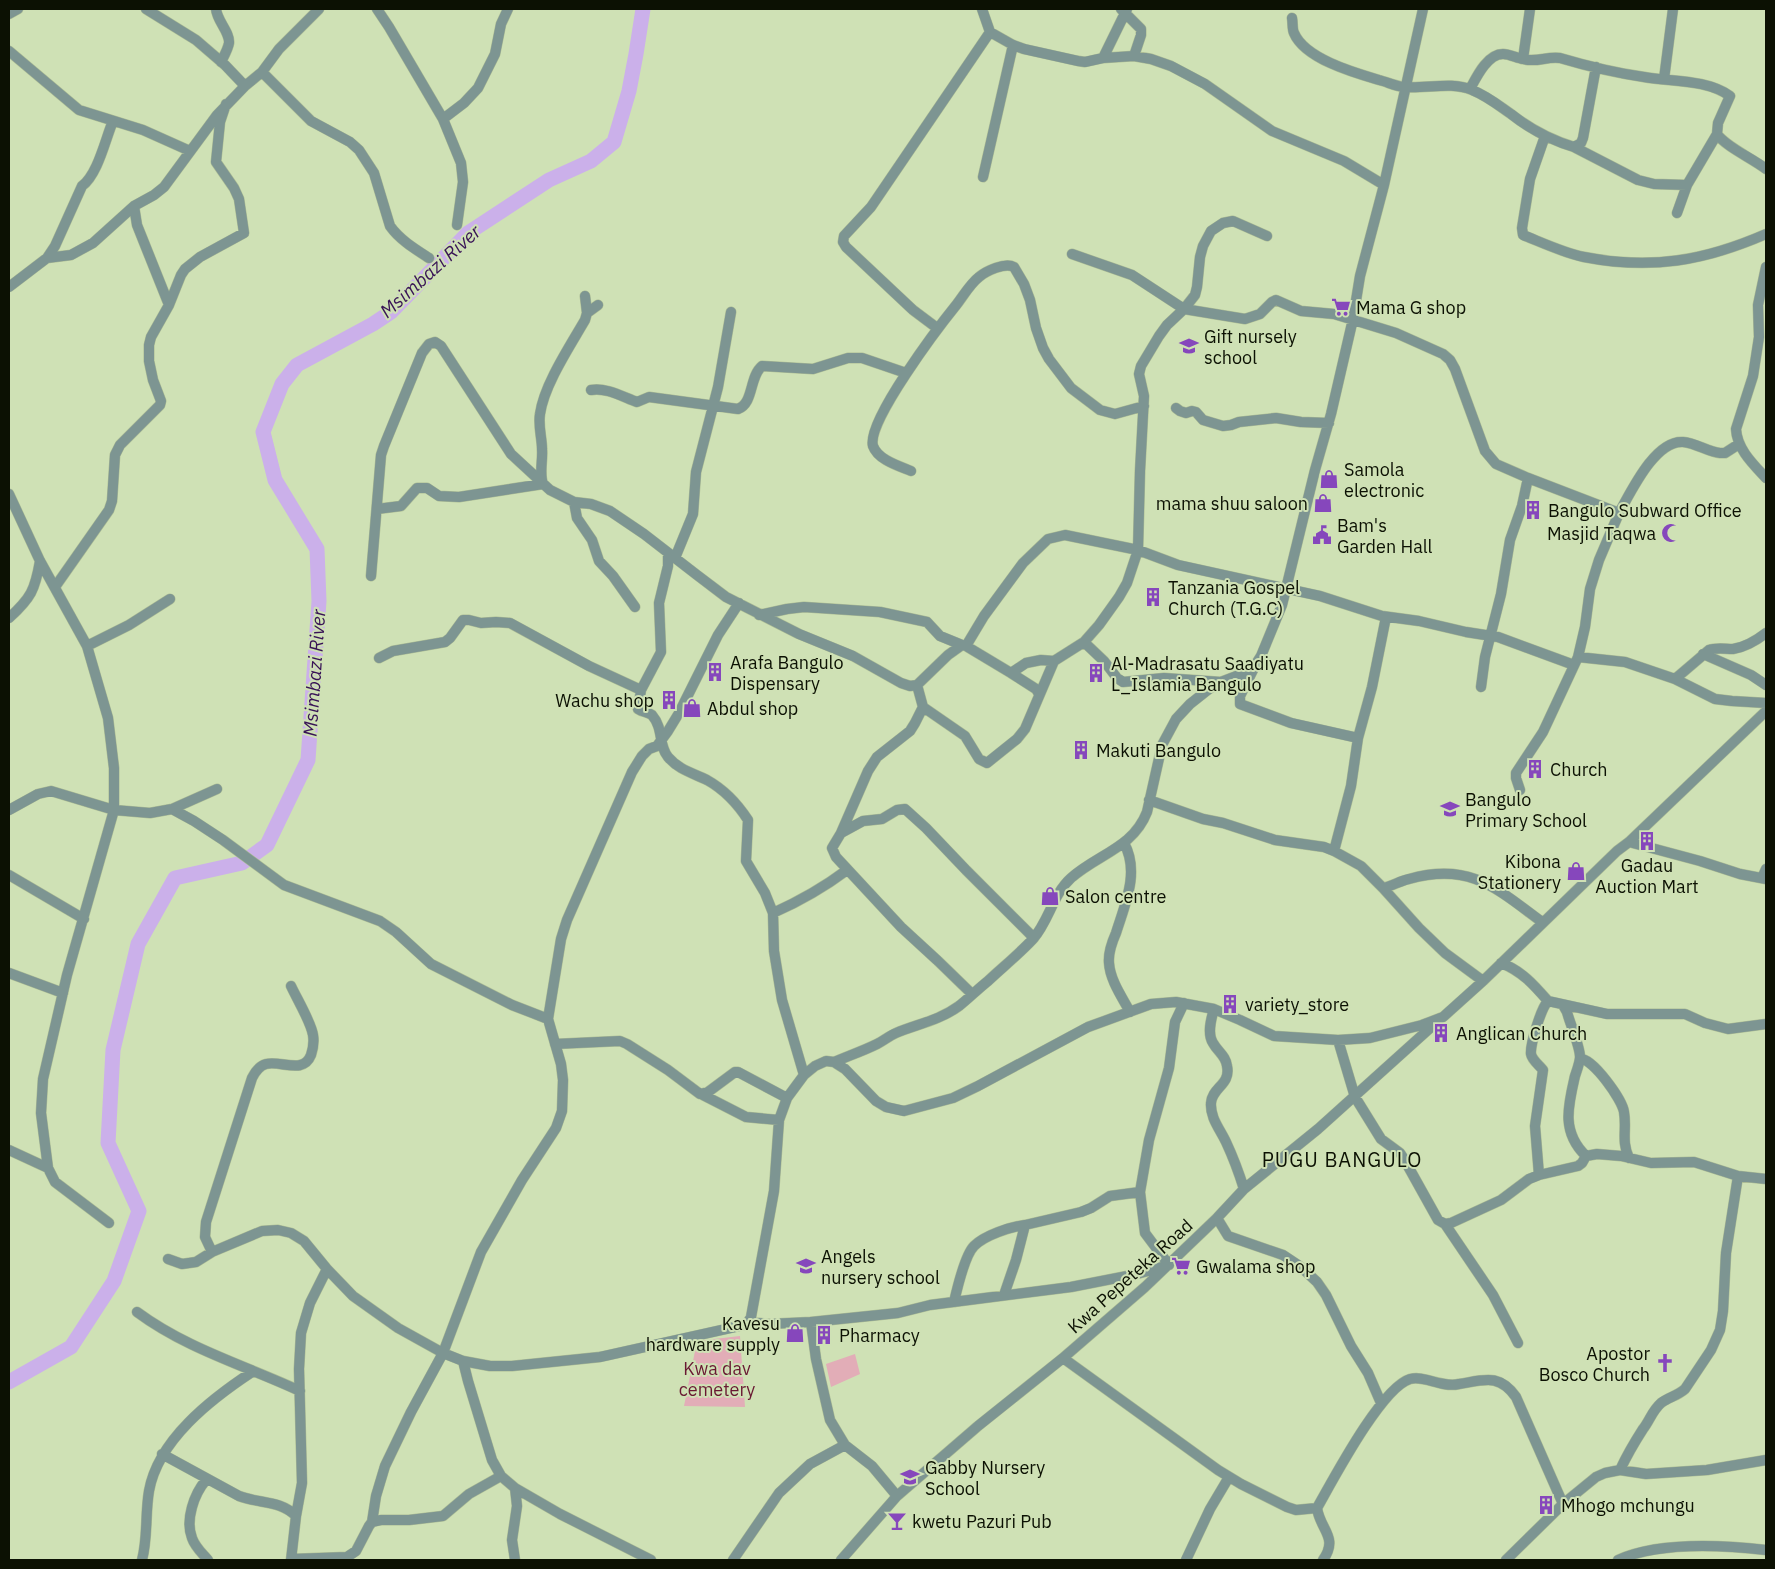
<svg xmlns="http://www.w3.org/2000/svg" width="1775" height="1569" viewBox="0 0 1775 1569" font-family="'IBM Plex Sans',sans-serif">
  <rect width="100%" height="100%" fill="#cfe1b5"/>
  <!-- green -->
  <path fill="#e2adb7" d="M740 1336 745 1407 684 1406 697 1341Z
    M855 1354 860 1374 831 1387 826 1364Z"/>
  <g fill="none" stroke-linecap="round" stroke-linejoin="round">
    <!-- river -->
    <path stroke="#cbb0ea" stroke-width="15" d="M9 1382 71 1347 114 1281 139 1211 108 1143 113 1050 138 944 175 878 242 863 267 845 308 760 319 601 317 549 275 480 263 432 282 384 297 365 373 324 391 312 468 233 549 180 591 161 614 142 629 91 636 54 643 9"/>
    <!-- minor casing -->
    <g stroke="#acbc95" stroke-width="11">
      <path id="minor" d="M146 9 196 40 225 65 245 86
        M216 9C217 21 230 32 229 43 228 49 224 56 221 62
        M377 9 389 27 443 119 461 163 463 182 457 225
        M982 9 990 32 1013 45 1024 49 1078 61 1085 62 1103 58 1134 56 1151 59 1171 66 1205 84 1272 131 1344 161 1384 185
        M1121 9 1141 29V35L1134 56
        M9 14 18 9
        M1292 18C1293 23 1292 29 1294 33 1305 59 1355 73 1379 80 1387 82 1396 86 1404 87 1427 89 1451 81 1472 90 1487 96 1498 105 1511 114 1530 129 1551 140 1574 147L1581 143 1583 138 1596 67
        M9 51 79 110 143 130 190 151
        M1103 58 1127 9
        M1523 59C1536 63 1547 56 1560 58 1587 66 1616 73 1644 77 1671 82 1706 79 1730 96L1718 123 1717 134C1726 147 1752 158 1766 169
        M262 72 311 121 350 142 359 150 374 173 390 226C400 240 415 249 429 258
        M1664 79 1673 9
        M1470 89C1476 78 1487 54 1503 54 1509 54 1517 58 1523 59L1530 9
        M443 119 464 103 478 88 495 54 501 24 508 9
        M1545 136 1530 179 1522 228 1523 235C1543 243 1564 253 1584 257 1651 270 1704 261 1766 234
        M1574 147 1638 180 1654 184 1687 185
        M983 177 1013 45
        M134 206 137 225 169 305
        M1677 213 1687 185 1717 134
        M1072 254 1132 275 1184 309 1245 319 1260 314 1272 302 1276 300 1301 311 1334 314 1396 333 1443 354 1450 360 1455 369 1485 451 1496 464 1528 478 1619 513 1599 560 1590 589 1585 627 1578 657 1543 732 1516 773V778L1520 790
        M47 258 55 246 82 186C98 174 105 140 113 121
        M1766 267 1758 305 1759 337 1753 376 1736 429C1737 449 1753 464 1766 478
        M9 287 47 258 71 255 93 243 134 206 154 195 164 187 217 115 245 86 262 72 279 49 319 9
        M585 296 587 313
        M937 328 913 310 846 247 843 242 844 236 871 207 990 32
        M591 390C606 387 623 397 637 402L649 397 738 409C754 403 749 377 762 366L813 369 848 358H862L906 373
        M1176 408 1180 411 1186 413 1192 411 1196 412 1203 420 1223 426 1231 425 1239 422 1276 418 1301 422 1329 423
        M911 471C899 466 878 460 873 446 866 422 940 325 957 304 964 295 970 284 979 277 986 271 1005 262 1014 267L1024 284 1030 300 1036 328 1043 348 1049 359 1071 388 1100 410 1115 414 1144 406
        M543 484C539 473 543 461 542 449 542 438 538 426 540 414 544 385 570 346 585 320L587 313 598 305
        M9 494 40 561 87 646 108 718 114 768V810L67 975 43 1079 41 1113 48 1168 55 1182 109 1223
        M574 502 577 518 592 540 599 561 613 576 635 607
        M377 509 401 506 417 488H427L439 496 459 497 543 484
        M1619 513C1631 492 1655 440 1683 442 1696 443 1708 452 1720 453H1725L1739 444
        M668 553V566L659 603 661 652 641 690 638 709C642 712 648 712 652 715 664 729 658 745 668 757 679 770 693 773 707 780 725 790 737 803 748 820L746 861 765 893 773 913 774 951 782 1000 804 1075
        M675 558 693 514 696 472 718 387 731 312
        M371 576 381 455 384 446 422 353 429 344 435 342 441 346 511 454 550 490 574 502 591 504 610 511 644 534 697 575 726 597 799 634 853 656 901 683 910 686 917 685 948 655 962 645 966 646 1011 673 1026 663 1041 660 1054 661 1084 642 1104 661 1117 678 1123 682 1164 678 1221 682
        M55 587 109 510 112 501 115 455 120 445 160 405 161 401 153 380 149 361V345L151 337 169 305 181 275 185 269 200 257 244 233 239 199 234 188 216 162 220 122 226 104
        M759 615 787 609 804 607 880 612 927 622 940 636 962 645
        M9 618C31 598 35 590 40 561
        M1084 642 1099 625 1119 597 1127 583 1138 550 1140 471 1144 396 1139 374 1141 366 1159 336 1167 325 1184 309 1195 295 1197 287 1200 257 1203 246 1211 231 1223 223 1233 221 1267 236
        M87 646 129 625 170 599
        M966 646 984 616 1023 563 1048 539 1065 535 1138 550 1178 565 1320 596 1382 616 1419 621 1466 632 1498 637 1574 665
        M1703 654 1751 675 1766 685
        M1578 657 1625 662 1675 679 1715 699 1732 701 1766 703
        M379 658 393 651 445 642 450 638 463 620H469L481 623 496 622 510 623 589 666 641 690
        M1254 668 1240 696V704L1291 723 1358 738 1351 786 1334 851 1361 866 1383 888 1419 928 1445 953 1483 981
        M1011 673 1036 689 1039 694
        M1675 679 1709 650C1717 647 1725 649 1733 649 1746 647 1757 640 1766 633
        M917 685 923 707 915 723 910 731 877 757 868 771 841 833 832 848 836 857 901 927 938 961 972 994
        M1481 687 1485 657 1501 594 1510 540 1522 506 1528 478
        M923 707 965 736 979 759 987 763 1017 739 1025 729 1054 661
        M1358 738 1372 687 1386 617
        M1149 800 1203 819 1223 823 1275 840 1324 847 1334 851
        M172 809 194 821 223 840 284 885 380 921 396 932 431 964 512 1005 548 1019
        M9 810 38 794 51 791 114 810 150 813 172 809 217 789
        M841 833 863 821 882 819 897 810 905 809 926 828 966 870 1034 938
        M1629 842 1700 861 1740 874 1766 879
        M1124 843C1140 872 1125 904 1116 933 1112 942 1108 952 1109 963 1110 980 1122 997 1130 1012
        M9 875 84 919
        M1762 878 1766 869
        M1383 888C1392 886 1400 881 1409 879 1470 862 1496 888 1542 922
        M773 913C800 901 823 888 847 870
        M1501 963C1522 971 1534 985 1548 1001
        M9 973 63 993
        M1563 1005 1567 1012C1570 1024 1580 1046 1580 1057 1580 1062 1577 1070 1575 1076 1568 1106 1561 1132 1586 1156
        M1214 1009C1211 1019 1207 1034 1213 1043 1218 1052 1226 1056 1227 1066 1231 1085 1212 1087 1211 1103 1210 1118 1220 1129 1226 1142 1233 1157 1239 1173 1244 1189
        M1338 1040 1355 1097 1381 1139 1400 1153 1404 1159 1438 1220 1445 1224 1451 1223 1501 1200 1529 1179 1539 1175 1578 1166 1582 1163 1586 1156 1597 1154 1621 1156 1651 1163 1694 1162 1738 1176 1766 1179
        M555 1044 620 1041 627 1044 668 1070 700 1094 708 1092 735 1072H738L787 1098
        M1581 1059C1593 1059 1622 1099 1624 1112 1627 1129 1621 1141 1629 1158
        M834 1062C848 1056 863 1051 877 1044 883 1041 889 1036 896 1033 918 1024 940 1020 959 1006 969 998 978 989 988 981 1003 967 1019 954 1033 939 1049 921 1053 894 1071 878 1098 854 1133 848 1147 812L1162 745 1176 719 1190 704 1209 689 1221 682 1247 672 1254 667 1261 656 1282 605 1315 470 1331 414 1353 319 1360 276 1384 185 1423 9
        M703 1095 746 1117 779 1120
        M9 1150 48 1168
        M1539 1175 1535 1126 1543 1070C1539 1065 1532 1060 1531 1054 1530 1045 1541 1008 1548 1001L1607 1014H1685L1705 1023 1728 1029 1766 1024
        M1217 1218 1228 1236 1283 1255 1301 1267 1317 1282 1326 1295 1351 1346 1368 1373 1381 1403
        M1445 1224 1493 1295 1518 1343
        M212 1252 205 1237 206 1222 252 1078C255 1072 259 1066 266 1064 281 1060 303 1075 311 1055 313 1049 314 1041 313 1035 311 1022 297 999 291 986
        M168 1259 182 1264 196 1262 212 1252 262 1231 278 1230 291 1233 304 1241 327 1269 353 1296 398 1328 443 1353 463 1361 490 1366H512L600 1357 744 1325 748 1322 751 1317 774 1191 779 1120 787 1098 804 1075 815 1066 826 1061 834 1062 845 1069 876 1101 886 1107 904 1111 953 1098 978 1086 1088 1027 1151 1004 1176 1002 1214 1009 1240 1020 1274 1036 1338 1040 1370 1038 1422 1025 1443 1017 1483 981 1617 851 1629 842 1766 711
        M1004 1295 1016 1260 1025 1225 1081 1212 1091 1208 1110 1196 1140 1192
        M954 1302C957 1289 965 1255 974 1246 985 1235 1010 1227 1025 1225
        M137 1312C187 1349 244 1365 300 1391
        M748 1322 768 1324 811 1322 898 1313 930 1305 1071 1287 1137 1274 1169 1265 1145 1233 1140 1192 1149 1140 1169 1068 1175 1022 1184 1003
        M811 1322 816 1359 830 1420 845 1445 872 1466 897 1496
        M1063 1358 1218 1470 1241 1484 1287 1507 1296 1510 1317 1508
        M463 1361 468 1381 492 1460 501 1476 515 1488 560 1514 651 1560
        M162 1454 239 1496C260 1504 280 1500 296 1516
        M1620 1470C1627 1455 1634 1443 1643 1429 1650 1420 1652 1411 1661 1403 1669 1397 1677 1396 1685 1389L1711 1350 1720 1330 1723 1311 1726 1253 1738 1176
        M206 1480C194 1494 185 1520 192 1538 195 1547 202 1553 208 1560
        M372 1522 376 1496 385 1466 411 1412 443 1353 481 1252 522 1180 556 1128 562 1111 563 1080 561 1064 548 1019 561 939 567 920 632 772 642 756 649 749 657 746 668 731 679 713 718 635 739 603
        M291 1559 347 1557 356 1551 369 1526 372 1522 381 1520H409L443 1516 469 1494 501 1476
        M142 1560C148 1538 145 1514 149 1491 158 1440 211 1399 252 1372
        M291 1560 296 1516 302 1483 299 1369 301 1333 310 1303 327 1269
        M515 1560 512 1540 517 1506 515 1488
        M733 1560 779 1493 810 1464 845 1445
        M841 1560 897 1496 978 1426 1063 1358 1145 1287 1217 1218 1244 1189 1318 1129 1439 1020
        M1186 1560 1210 1509 1229 1477
        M1323 1560C1339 1537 1320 1530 1317 1508 1333 1480 1381 1388 1410 1379 1425 1375 1440 1388 1459 1384 1484 1380 1499 1373 1516 1397L1563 1504
        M1506 1560 1563 1504 1596 1477 1605 1473 1620 1470 1646 1474 1707 1470 1766 1460
        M1618 1560C1658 1542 1722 1545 1766 1550"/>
    </g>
    <!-- minor -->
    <use href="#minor" stroke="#7d9592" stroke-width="10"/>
  </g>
  <!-- icons -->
  <defs>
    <g id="supermarket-bare" transform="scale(1.5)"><path d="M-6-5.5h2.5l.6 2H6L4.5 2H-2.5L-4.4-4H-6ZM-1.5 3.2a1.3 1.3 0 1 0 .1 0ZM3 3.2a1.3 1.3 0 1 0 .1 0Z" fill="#8647bc" stroke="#cfe1b5" stroke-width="2.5" paint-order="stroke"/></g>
    <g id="school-bare" transform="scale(1.5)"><path d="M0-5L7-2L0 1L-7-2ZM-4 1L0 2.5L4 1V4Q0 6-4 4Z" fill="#8647bc" stroke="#cfe1b5" stroke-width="2.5" paint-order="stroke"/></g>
    <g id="shop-bare" transform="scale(1.5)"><path d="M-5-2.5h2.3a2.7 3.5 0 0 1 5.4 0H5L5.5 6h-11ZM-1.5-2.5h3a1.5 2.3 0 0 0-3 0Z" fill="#8647bc" stroke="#cfe1b5" stroke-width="2.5" paint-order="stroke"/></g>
    <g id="building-bare" transform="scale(1.5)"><path d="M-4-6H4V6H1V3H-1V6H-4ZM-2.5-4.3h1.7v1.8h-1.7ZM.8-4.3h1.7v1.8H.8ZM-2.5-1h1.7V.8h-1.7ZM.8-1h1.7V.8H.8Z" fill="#8647bc" stroke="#cfe1b5" stroke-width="2.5" paint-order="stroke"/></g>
    <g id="mosque-bare" transform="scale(1.5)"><path d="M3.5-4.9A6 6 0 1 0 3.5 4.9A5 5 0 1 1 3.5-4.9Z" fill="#8647bc" stroke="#cfe1b5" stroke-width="2.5" paint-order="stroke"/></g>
    <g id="civic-bare" transform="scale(1.5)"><path d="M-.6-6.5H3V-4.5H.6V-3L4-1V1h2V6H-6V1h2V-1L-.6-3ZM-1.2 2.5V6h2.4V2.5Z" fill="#8647bc" stroke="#cfe1b5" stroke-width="2.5" paint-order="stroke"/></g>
    <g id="church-bare" transform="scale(1.5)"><path d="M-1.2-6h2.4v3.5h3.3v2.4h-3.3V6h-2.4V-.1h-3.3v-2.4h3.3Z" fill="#8647bc" stroke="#cfe1b5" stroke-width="2.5" paint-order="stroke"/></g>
    <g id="bar-bare" transform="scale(1.5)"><path d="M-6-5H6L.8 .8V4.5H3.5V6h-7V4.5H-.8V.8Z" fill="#8647bc" stroke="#cfe1b5" stroke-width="2.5" paint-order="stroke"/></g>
  </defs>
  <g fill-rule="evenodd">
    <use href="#supermarket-bare" x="1341" y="307"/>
    <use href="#school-bare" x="1189" y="346"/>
    <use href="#shop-bare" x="1329" y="479"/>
    <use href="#shop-bare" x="1323" y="503"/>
    <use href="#building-bare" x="1533" y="510"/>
    <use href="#mosque-bare" x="1671" y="533"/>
    <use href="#civic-bare" x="1322" y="535"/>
    <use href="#building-bare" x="1153" y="597"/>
    <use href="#building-bare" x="715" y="672"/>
    <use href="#building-bare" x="1096" y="673"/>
    <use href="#building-bare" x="669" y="700"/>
    <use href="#shop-bare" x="692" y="708"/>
    <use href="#building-bare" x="1081" y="750"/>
    <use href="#building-bare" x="1535" y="769"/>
    <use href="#school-bare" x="1450" y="809"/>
    <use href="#building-bare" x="1647" y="841"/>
    <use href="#shop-bare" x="1576" y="871"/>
    <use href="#shop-bare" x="1050" y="896"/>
    <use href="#building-bare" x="1230" y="1004"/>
    <use href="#building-bare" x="1441" y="1033"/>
    <use href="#school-bare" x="806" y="1266"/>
    <use href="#supermarket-bare" x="1181" y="1266"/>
    <use href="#shop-bare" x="795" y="1333"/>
    <use href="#building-bare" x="824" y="1335"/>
    <use href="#church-bare" x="1665" y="1363"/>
    <use href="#school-bare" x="910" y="1477"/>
    <use href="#building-bare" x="1546" y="1505"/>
    <use href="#bar-bare" x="897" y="1521"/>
  </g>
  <g text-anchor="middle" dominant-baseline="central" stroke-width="4" stroke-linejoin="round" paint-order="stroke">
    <!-- poi labels -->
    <g font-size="18" fill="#0c1103" stroke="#cfe1b5" text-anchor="start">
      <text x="1356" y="307">Mama G shop</text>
      <text x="1204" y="336">Gift nursely<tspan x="1204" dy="21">school</tspan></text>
      <text x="1344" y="469">Samola<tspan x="1344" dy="21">electronic</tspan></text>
      <text x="1308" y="503" text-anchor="end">mama shuu saloon</text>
      <text x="1548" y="510">Bangulo Subward Office</text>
      <text x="1337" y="525">Bam's<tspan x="1337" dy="21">Garden Hall</tspan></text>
      <text x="1656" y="533" text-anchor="end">Masjid Taqwa</text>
      <text x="1168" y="587">Tanzania Gospel<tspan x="1168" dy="21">Church (T.G.C)</tspan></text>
      <text x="730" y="662">Arafa Bangulo<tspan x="730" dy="21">Dispensary</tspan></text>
      <text x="1111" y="663">Al-Madrasatu Saadiyatu<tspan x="1111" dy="21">L_Islamia Bangulo</tspan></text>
      <text x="654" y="700" text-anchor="end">Wachu shop</text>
      <text x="707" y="708">Abdul shop</text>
      <text x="1096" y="750">Makuti Bangulo</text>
      <text x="1550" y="769">Church</text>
      <text x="1465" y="799">Bangulo<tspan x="1465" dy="21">Primary School</tspan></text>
      <text x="1561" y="861" text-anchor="end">Kibona<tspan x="1561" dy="21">Stationery</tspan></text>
      <text x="1647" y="865" text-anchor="middle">Gadau<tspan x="1647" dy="21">Auction Mart</tspan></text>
      <text x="1065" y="896">Salon centre</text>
      <text x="1245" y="1004">variety_store</text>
      <text x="1456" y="1033">Anglican Church</text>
      <text x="821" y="1256">Angels<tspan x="821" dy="21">nursery school</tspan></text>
      <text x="1196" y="1266">Gwalama shop</text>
      <text x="780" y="1323" text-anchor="end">Kavesu<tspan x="780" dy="21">hardware supply</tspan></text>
      <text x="839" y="1335">Pharmacy</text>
      <text x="1650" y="1353" text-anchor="end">Apostor<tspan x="1650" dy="21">Bosco Church</tspan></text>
      <text x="925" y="1467">Gabby Nursery<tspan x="925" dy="21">School</tspan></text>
      <text x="1561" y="1505">Mhogo mchungu</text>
      <text x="912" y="1521">kwetu Pazuri Pub</text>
    </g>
    <!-- street labels -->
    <g font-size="18" fill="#0c1103" stroke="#cfe1b5">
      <text transform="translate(1130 1276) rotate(-42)">Kwa Pepeteka Road</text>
    </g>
    <!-- park labels -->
    <g font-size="18" fill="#691832" stroke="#cfe1b5">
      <text x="717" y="1368">Kwa dav<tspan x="717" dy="21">cemetery</tspan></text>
    </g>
    <!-- water labels -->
    <g font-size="19" font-style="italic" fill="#381356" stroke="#cfe1b5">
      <text transform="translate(430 271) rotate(-42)">Msimbazi River</text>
      <text transform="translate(314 673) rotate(-86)">Msimbazi River</text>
    </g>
    <!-- quarter labels -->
    <g font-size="20" letter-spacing="1" fill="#0c1103" stroke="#cfe1b5">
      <text x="1342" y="1159">PUGU BANGULO</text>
    </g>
  </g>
  <!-- border -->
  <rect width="1775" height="1569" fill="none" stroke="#0c1103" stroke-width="20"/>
</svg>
